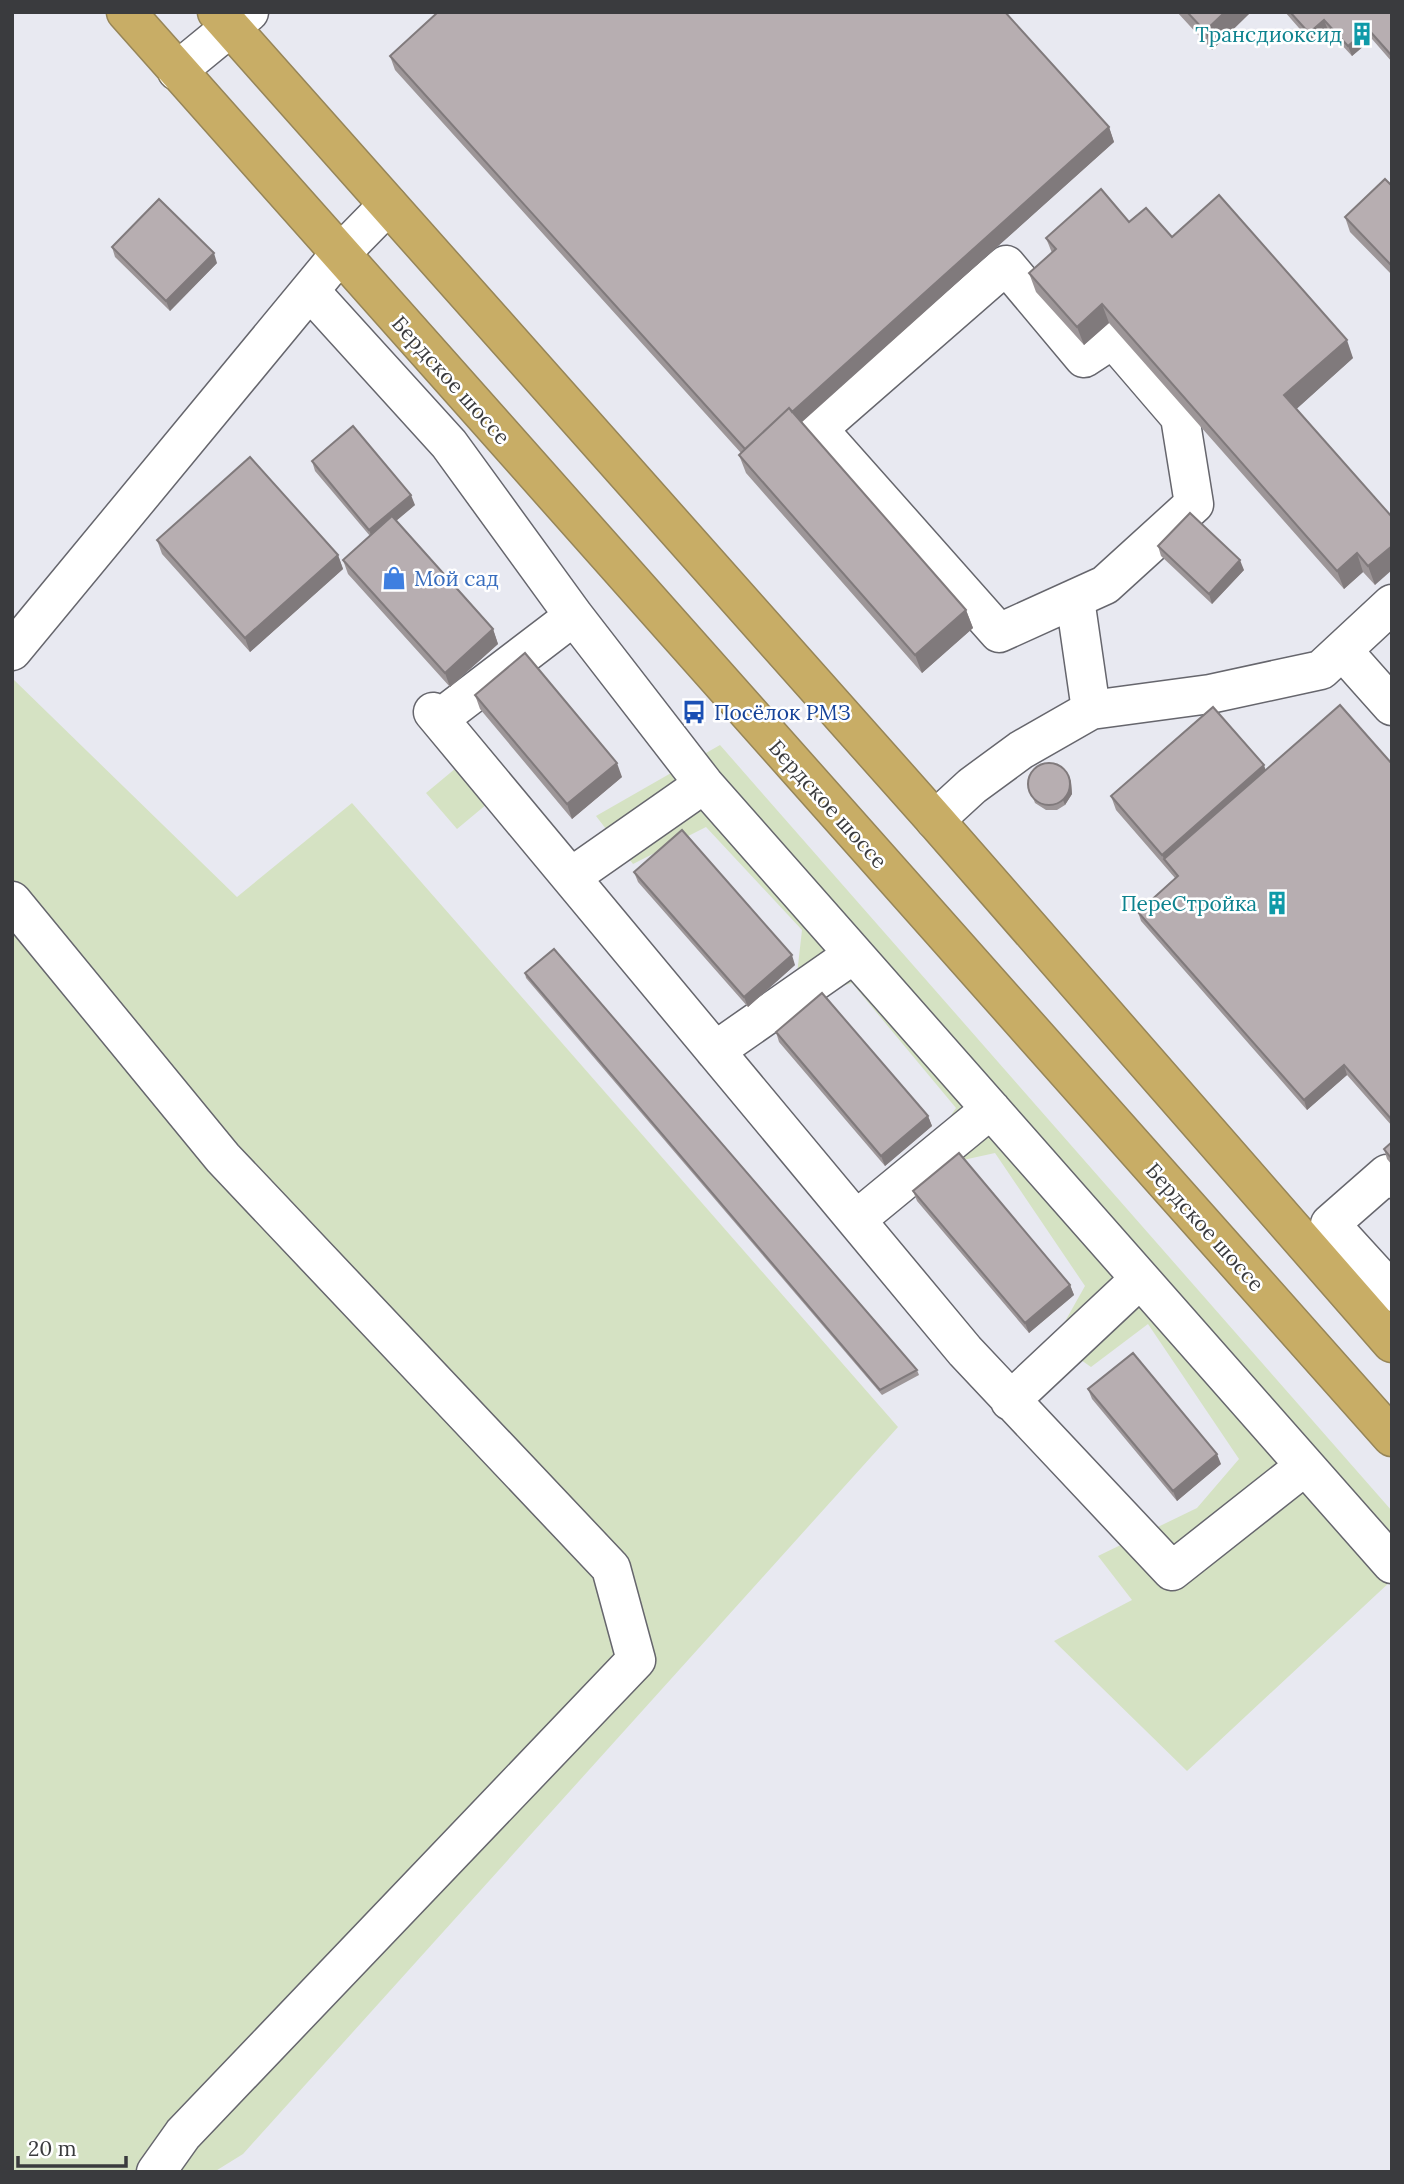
<svg xmlns="http://www.w3.org/2000/svg" width="1404" height="2184" viewBox="0 0 1404 2184" font-family="Lora,serif">
  <rect width="100%" height="100%" fill="#e8e9f1"/>
  <!-- green -->
  <path fill="#d5e2c3" d="M12 678 237 897 352 803 898 1427 243 2154 214 2172H12Z
    M720 745 1392 1511V1580L1187 1771 1054 1641 1132 1600 1098 1556 1197 1508 1239 1459 1148 1324 1091 1367 1054 1341 1085 1286 995 1153 913 1171 956 1108 852 983 794 1001 802 930 706 827 633 864 596 816Z
    M456 768 487 804 457 829 426 793Z"/>
  <g fill="none" stroke-linecap="round" stroke-linejoin="round">
    <!-- minor casing -->
    <g stroke="#66666d" stroke-width="41">
      <path id="minor" d="M177 71 249 12
        M1006 265 1084 358 1113 339 1180 417 1194 504 1105 585 999 633 818 429Z
        M310 291 449 444 574 616 704 784 1392 1564
        M1075 599 1091 710
        M12 651 339 255 388 205
        M1343 651 1392 706
        M433 712 965 1351 1172 1571 1305 1466
        M439 719 574 616
        M935 820 972 786 1021 750 1091 710 1210 694 1321 670 1392 604
        M571 877 704 784
        M12 901 223 1158 611 1568 636 1660 183 2134 156 2172
        M715 1051 854 954
        M1392 1179 1387 1174 1330 1224 1392 1292
        M856 1220 991 1109
        M1010 1401 1140 1279"/>
    </g>
    <!-- highway casing -->
    <g stroke="#968558" stroke-width="41">
      <path id="highway" d="M126 12 1392 1437
        M217 12 935 820 1392 1343"/>
    </g>
    <!-- minor -->
    <use href="#minor" stroke="#fff" stroke-width="38"/>
    <!-- highway -->
    <use href="#highway" stroke="#c8ad66" stroke-width="38"/>
  </g>
  <!-- wall -->
  <path fill="#9d9698" d="M1177 12H1251L1212 50Z
    M1285 12H1392V62L1372 39 1352 56 1328 30 1312 43Z
    M390 56 1109 127 1114 142 801 422 966 610 973 628 922 673 746 473 739 455 741 453 395 70Z
    M1392 186V275L1350 232 1345 217Z
    M1129 222 1172 237 1353 358 1296 409 1392 517 1375 585 1363 572 1344 589 1109 323 1084 345 1036 292 1029 273 1052 253 1046 238Z
    M112 247 217 263 170 311 115 257Z
    M312 461 415 505 396 521 493 629 498 644 450 687 348 574 343 560 370 536 315 471Z
    M157 540 338 555 343 569 250 652 162 554Z
    M1158 546 1244 570 1212 604 1161 556Z
    M475 695 622 777 572 819 480 709Z
    M1392 764V1126L1347 1075 1307 1110 1141 921 1138 912 1175 878 1116 810 1111 796 1266 770Z
    M1069 777 1071 782 1072 794 1065 805 1057 810H1046L1035 803 1030 790Z
    M634 872 795 965 748 1007 638 882Z
    M525 973 917 1370 919 1375 882 1395 526 978Z
    M776 1032 928 1116 932 1126 885 1166 779 1042Z
    M1392 1142V1165L1387 1159 1384 1149Z
    M913 1191 1070 1285 1074 1295 1029 1333 917 1201Z
    M1088 1389 1221 1464 1177 1501 1092 1399Z"/>
  <!-- shaded-wall -->
  <path fill="#807a7c" d="M1225 12H1251L1212 50 1205 31Z
    M1324 20 1328 30 1312 43 1309 33Z
    M1368 29 1372 39 1352 56 1348 46Z
    M1109 127 1114 142 753 466 748 452Z
    M214 253 217 263 170 311 166 301Z
    M1102 304 1109 323 1084 345 1077 327Z
    M1347 340 1353 358 1291 414 1284 395Z
    M411 495 415 505 373 540 369 530Z
    M1392 546V570L1375 585 1368 566Z
    M1357 553 1363 572 1344 589 1337 571Z
    M338 555 343 569 250 652 245 638Z
    M1240 560 1244 570 1212 604 1209 594Z
    M966 610 973 628 922 673 915 655Z
    M493 629 498 644 450 687 445 673Z
    M617 763 622 777 572 819 567 804Z
    M1264 765 1269 780 1164 859 1162 855Z
    M1069 777 1071 782 1072 794 1065 805 1063 800Z
    M792 955 795 965 748 1007 744 997Z
    M1344 1065 1347 1075 1307 1110 1304 1100Z
    M928 1116 932 1126 885 1166 881 1156Z
    M1070 1285 1074 1295 1029 1333 1025 1323Z
    M1217 1454 1221 1464 1177 1501 1173 1491Z"/>
  <!-- building -->
  <path fill="#b7aeb1" stroke="#807a7c" stroke-width="2" d="M438 12H1005L1109 127 792 412 789 408 745 449 390 56Z
    M1187 12H1225L1205 31Z
    M1290 12H1392V56L1368 29 1348 46 1324 20 1309 33Z
    M1385 179 1392 186V266L1345 217Z
    M1101 189 1129 222 1146 208 1172 237 1219 195 1347 340 1284 395 1392 517V546L1368 566 1357 553 1337 571 1102 304 1077 327 1029 273 1056 249 1046 238Z
    M159 199 214 253 166 301 112 247Z
    M789 408 966 610 915 655 739 455Z
    M353 426 411 495 369 530 312 461Z
    M250 457 338 555 245 638 157 540Z
    M1190 513 1240 560 1209 594 1158 546Z
    M392 516 493 629 445 673 343 560Z
    M525 653 617 763 567 804 475 695Z
    M1340 705 1392 764V1120L1344 1065 1304 1100 1138 912 1178 876 1164 859Z
    M1213 707 1264 765 1162 855 1111 796Z
    M1028 784a21 21 0 1 1 42 0a21 21 0 1 1-42 0Z
    M682 830 792 955 744 997 634 872Z
    M554 949 917 1370 880 1390 525 973Z
    M822 993 928 1116 881 1156 776 1032Z
    M1392 1142V1159L1384 1149Z
    M959 1153 1070 1285 1025 1323 913 1191Z
    M1133 1353 1217 1454 1173 1491 1088 1389Z"/>
  <!-- icons -->
  <defs>
    <g id="building-bare" transform="scale(1.89)"><path d="M-4-6H4V6H1V3H-1V6H-4ZM-2.5-4.3h1.7v1.8h-1.7ZM.8-4.3h1.7v1.8H.8ZM-2.5-1h1.7V.8h-1.7ZM.8-1h1.7V.8H.8Z" fill="#0f9aa8" stroke="#fff" stroke-width="2.5" paint-order="stroke"/></g>
    <g id="shop-bare" transform="scale(1.89)"><path d="M-5-2.5h2.3a2.7 3.5 0 0 1 5.4 0H5L5.5 6h-11ZM-1.5-2.5h3a1.5 2.3 0 0 0-3 0Z" fill="#3f7fe0" stroke="#fff" stroke-width="2.5" paint-order="stroke"/></g>
    <g id="bus-bare" transform="scale(1.89)"><path d="M-5-6H5V4H4V6H2V4H-2V6H-4V4H-5ZM-3.5-4V0h7V-4ZM-3.5 1.2v1.5H-2V1.2ZM2 1.2v1.5H3.5V1.2Z" fill="#1a4fb4" stroke="#fff" stroke-width="2.5" paint-order="stroke"/></g>
  </defs>
  <g fill-rule="evenodd">
    <use href="#building-bare" x="1362" y="34"/>
    <use href="#shop-bare" x="394" y="578"/>
    <use href="#bus-bare" x="694" y="712"/>
    <use href="#building-bare" x="1277" y="903"/>
  </g>
  <g text-anchor="middle" dominant-baseline="central" stroke-width="5" stroke-linejoin="round" paint-order="stroke">
    <!-- culture labels -->
    <g font-size="21" fill="#0d838f" stroke="#fff" text-anchor="end">
      <text x="1342" y="34">Трансдиоксид</text>
      <text x="1257" y="903">ПереСтройка</text>
    </g>
    <!-- street labels -->
    <g font-size="21" fill="#3a3b3e" stroke="#fff">
      <text transform="translate(451 380) rotate(48)">Бердское шоссе</text>
      <text transform="translate(828 804) rotate(48)">Бердское шоссе</text>
      <text transform="translate(1205 1227) rotate(48)">Бердское шоссе</text>
    </g>
    <!-- shop labels -->
    <g font-size="21" fill="#366cbe" stroke="#fff" text-anchor="start">
      <text x="414" y="578">Мой сад</text>
    </g>
    <!-- transit labels -->
    <g font-size="21" fill="#164399" stroke="#fff" text-anchor="start">
      <text x="714" y="712">Посёлок РМЗ</text>
    </g>
  </g>
  <!-- border -->
  <rect width="1404" height="2184" fill="none" stroke="#3a3b3e" stroke-width="28"/>
  <!-- scale -->
  <path d="M18 2156v10h108v-10" fill="none" stroke="#3a3b3e" stroke-width="3.5"/>
  <text x="28" y="2156" font-size="21" fill="#3a3b3e" stroke="#ffffff" stroke-width="5" paint-order="stroke">20 m</text>
</svg>
